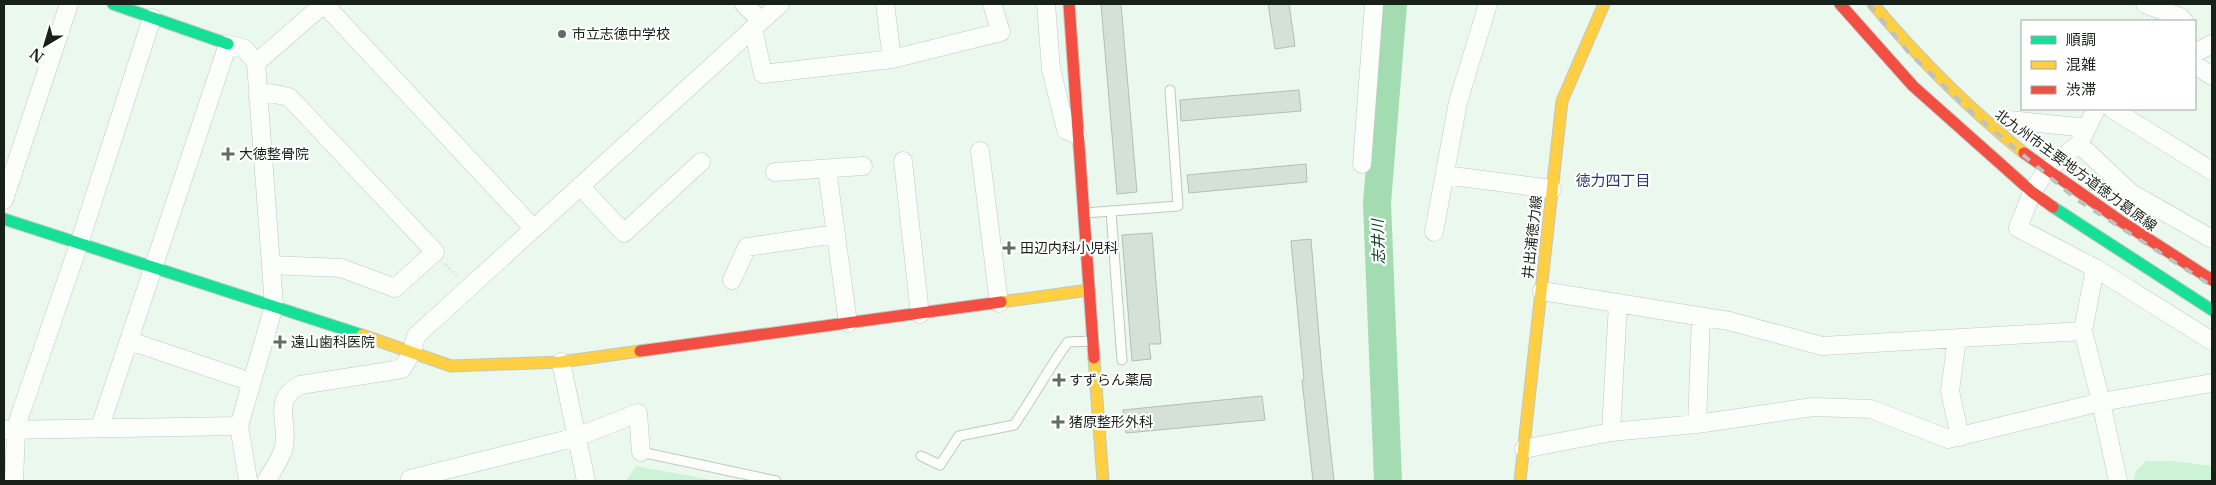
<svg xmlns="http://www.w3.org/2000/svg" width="2216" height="485" viewBox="0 0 2216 485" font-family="'Libre Baskerville','Noto Sans JP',serif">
  <rect width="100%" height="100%" fill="#ebf8ee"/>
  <!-- green -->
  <path fill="#ccf3d5" d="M2146 461H2174L2212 466V481H2133L2136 471Z
    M636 466 717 481H626Z"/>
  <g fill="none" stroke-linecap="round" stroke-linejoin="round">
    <!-- river -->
    <path stroke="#a4dcb2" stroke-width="28" d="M1388 481 1377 203 1393 4"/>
  </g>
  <!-- building -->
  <path fill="#d5e0d7" stroke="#b3beb6" d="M1101 4H1121L1137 192 1117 194Z
    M1268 4H1289L1295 46 1275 49Z
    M1299 90 1301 111 1181 121 1180 100Z
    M1306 164 1307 182 1189 193 1187 175Z
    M1152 233 1161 344H1149L1151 359 1132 361 1122 235Z
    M1311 239 1322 372 1334 481H1313L1302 380H1304L1291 241Z
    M1262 396 1265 420 1126 433 1123 410Z"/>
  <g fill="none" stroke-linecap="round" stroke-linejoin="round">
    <!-- lane casing -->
    <g stroke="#bfc9c1" stroke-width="11">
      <path id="lane" d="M1111 211 1122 360
        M1085 213 1178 206 1170 90
        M641 452 776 481
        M921 456 940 465 959 436 1014 425C1033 398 1048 369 1068 342L1092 341"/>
    </g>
    <!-- street casing -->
    <g stroke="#bfc9c1" stroke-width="19">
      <path id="street" d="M744 4 761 21
        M1046 4 1051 69 1066 130 1077 135
        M2145 4 2180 17 2184 21
        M753 28 763 74 892 59 885 4
        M2195 53 2212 44
        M892 59 1001 32 992 4
        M256 63 324 4 534 229
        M2195 65 2212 76
        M258 97 270 93 289 97 435 252 395 288 341 268 271 265
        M2096 109 2079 144 2047 170 2032 192 2018 228 2095 268 2083 331 2101 402 2118 481
        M2112 109 2212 171
        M2009 120 2087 128
        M2079 144 2131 193 2212 239
        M980 151 999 303
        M903 161 920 314
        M1362 164 1374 4
        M827 169 848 323
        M775 172 863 166
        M1445 175 1552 189
        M580 186 624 233 701 162
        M4 200 69 4
        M1434 232 1458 102 1488 4
        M2095 268 2212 341
        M732 280 747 247 836 234
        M1542 291 1729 321 1822 346 2083 331
        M1957 339 1950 391 1960 437
        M130 341 251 382
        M561 362 586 481
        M1697 424 1701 317
        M100 427 228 44 245 49 256 63 274 306 239 426 248 480
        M4 430 239 426
        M1611 432 1618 303
        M1524 449 1611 432 1697 424 1813 407 1871 409 1948 439 2101 402 2212 383
        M14 481 16 430 20 415 79 244 152 18
        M266 481C272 471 282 458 284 447 289 420 271 401 300 385L402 369 412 352 416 336 780 4
        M410 481V479L577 437 638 413 641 452"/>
    </g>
    <!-- fast casing -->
    <g stroke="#bfc9c1" stroke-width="13">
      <path id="fast" d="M113 4 228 44
        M2053 207 2212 310
        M4 219 362 335"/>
    </g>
    <!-- slow casing -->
    <g stroke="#bfc9c1" stroke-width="13">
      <path id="slow" d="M1873 4C1920 60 1967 107 2024 153
        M1001 302 1089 290
        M362 335 451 366 561 362 640 351
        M1094 358 1103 481
        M1520 481 1562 101 1604 4"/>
    </g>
    <!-- jam casing -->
    <g stroke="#bfc9c1" stroke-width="13">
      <path id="jam" d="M1069 4 1094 358
        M1840 4 1913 86 2032 192 2053 207
        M2024 153 2119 220 2212 280
        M640 351 1001 302"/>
    </g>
    <!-- path -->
    <path stroke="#e0e4e1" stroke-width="2.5" stroke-dasharray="2.5 2.5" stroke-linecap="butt" d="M445 264 457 276"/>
    <!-- lane -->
    <use href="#lane" stroke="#fcfefc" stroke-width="9"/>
    <!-- street -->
    <use href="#street" stroke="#fcfefc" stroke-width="18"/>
    <!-- fast -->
    <use href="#fast" stroke="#16e098" stroke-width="11"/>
    <!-- slow -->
    <use href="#slow" stroke="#ffcf43" stroke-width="11"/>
    <!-- jam -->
    <use href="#jam" stroke="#f24e42" stroke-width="11"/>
    <!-- rail -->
    <path stroke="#bec1be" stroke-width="4" stroke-dasharray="9 9" stroke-linecap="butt" d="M1869 4 1909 53 1975 115 2076 199 2212 286"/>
  </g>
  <!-- markers -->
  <g fill="#616c64" stroke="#fff" stroke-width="2">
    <circle cx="562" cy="34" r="5"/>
    <path d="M225.5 146.5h5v5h5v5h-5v5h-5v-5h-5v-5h5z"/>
    <path d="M1006.5 240.5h5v5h5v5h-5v5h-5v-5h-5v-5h5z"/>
    <path d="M277.5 334.5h5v5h5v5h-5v5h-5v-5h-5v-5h5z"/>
    <path d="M1056.5 372.5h5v5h5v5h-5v5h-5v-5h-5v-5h5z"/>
    <path d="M1055.5 414.5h5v5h5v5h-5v5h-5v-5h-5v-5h5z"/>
  </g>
  <g text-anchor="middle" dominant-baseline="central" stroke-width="4.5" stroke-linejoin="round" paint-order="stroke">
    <!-- poi labels -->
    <g font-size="14" fill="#172019" stroke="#fff" text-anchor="start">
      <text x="572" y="34">市立志徳中学校</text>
      <text x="239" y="154">大徳整骨院</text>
      <text x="1020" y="248">田辺内科小児科</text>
      <text x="291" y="342">遠山歯科医院</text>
      <text x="1069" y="380">すずらん薬局</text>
      <text x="1069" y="422">猪原整形外科</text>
    </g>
    <!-- street labels -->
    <g font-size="14" fill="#172019" stroke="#fff">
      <text transform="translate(2076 170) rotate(36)">北九州市主要地方道徳力葛原線</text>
      <text transform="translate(1532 237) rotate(-84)">井出浦徳力線</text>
    </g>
    <!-- neighbourhood labels -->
    <g font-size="15" fill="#2b3670" stroke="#fff">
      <text x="1613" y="180">徳力四丁目</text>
    </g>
    <!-- water labels -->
    <g font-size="15" font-style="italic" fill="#0a4321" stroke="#fff">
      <text transform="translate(1378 242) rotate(-92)">志井川</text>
    </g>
  </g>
  <!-- border -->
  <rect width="2216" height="485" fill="none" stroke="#172019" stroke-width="10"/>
  <!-- legend -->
  <rect x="2021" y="20" width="175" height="90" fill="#ffffff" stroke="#a2a6a3"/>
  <rect x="2031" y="36" width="25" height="8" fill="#16e098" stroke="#a2a6a3"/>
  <text x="2066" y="45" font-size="15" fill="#172019">順調</text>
  <rect x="2031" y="61" width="25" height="8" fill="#ffcf43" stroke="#a2a6a3"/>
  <text x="2066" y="70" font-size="15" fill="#172019">混雑</text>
  <rect x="2031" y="86" width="25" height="8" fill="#f24e42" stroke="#a2a6a3"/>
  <text x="2066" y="95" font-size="15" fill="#172019">渋滞</text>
  <!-- north arrow -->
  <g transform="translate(45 45) rotate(218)" stroke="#ffffff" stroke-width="4" paint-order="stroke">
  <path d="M0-4L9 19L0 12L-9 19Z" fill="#172019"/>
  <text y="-8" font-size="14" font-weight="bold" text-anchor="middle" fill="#172019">N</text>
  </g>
</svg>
